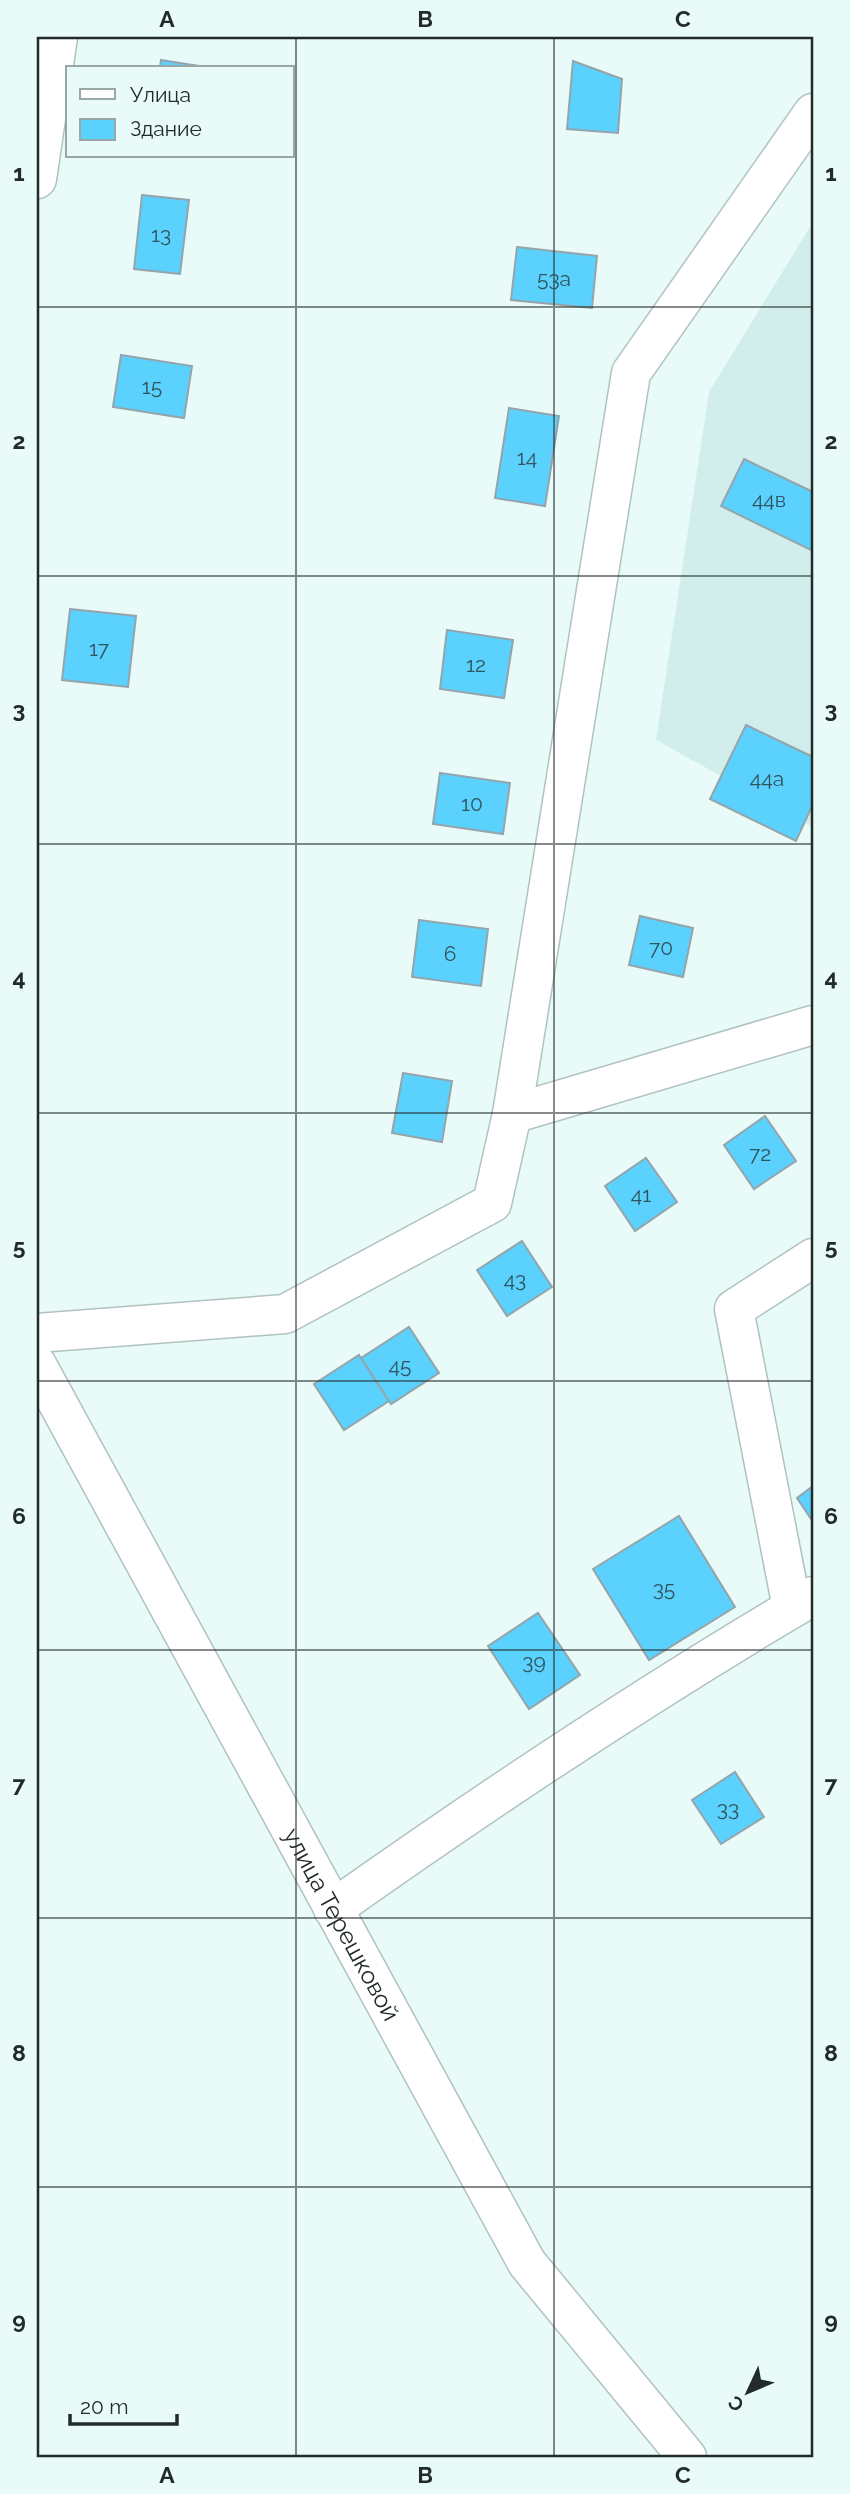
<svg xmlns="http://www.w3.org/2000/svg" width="850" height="2494" viewBox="0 0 850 2494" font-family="Raleway,sans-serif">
  <rect width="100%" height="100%" fill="#e8fbf9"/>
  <!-- built -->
  <path fill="#d2eeec" d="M813 222V827L656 740 709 392Z"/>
  <!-- building -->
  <path fill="#5ad2fd" stroke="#95a4ab" stroke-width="2" d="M161 60 212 68H160Z
    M573 61 622 79 618 133 567 129Z
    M142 195 189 200 180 274 134 269Z
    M517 247 597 256 592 308 511 300Z
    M121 355 192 366 184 418 113 407Z
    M509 408 559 416 545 506 495 498Z
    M744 459 813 492V551L721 506Z
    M70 609 136 616 128 687 62 680Z
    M447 630 513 640 504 698 440 689Z
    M746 725 813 757V804L796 841 710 799Z
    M440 773 510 783 503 834 433 824Z
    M640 916 693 928 683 977 629 965Z
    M419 920 488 929 481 986 412 977Z
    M403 1073 452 1081 442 1142 392 1133Z
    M765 1116 796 1161 754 1189 724 1145Z
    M646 1158 677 1202 635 1231 605 1186Z
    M522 1241 552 1287 507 1316 477 1270Z
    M409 1327 439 1373 391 1404 361 1358Z
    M359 1355 389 1401 344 1430 314 1384Z
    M813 1486V1522L797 1498Z
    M679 1516 735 1607 649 1660 593 1569Z
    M538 1613 580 1675 529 1709 488 1646Z
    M735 1772 764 1817 721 1844 692 1800Z"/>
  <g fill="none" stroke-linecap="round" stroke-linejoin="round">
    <!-- minor casing -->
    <g stroke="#b0c2c1" stroke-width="41">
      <g id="minor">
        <path d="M37 179 58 37"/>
        <path d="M512 1114 631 373 813 113"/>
        <path d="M37 1333 285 1314 492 1203 512 1114 813 1025"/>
        <path id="s1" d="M37 1365 527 2263 687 2457"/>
        <path d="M792 1608 734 1309 813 1258"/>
        <path d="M333 1909C490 1798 648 1693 813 1596"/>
      </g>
    </g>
    <!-- minor -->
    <use href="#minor" stroke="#fff" stroke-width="38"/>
  </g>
  <!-- grid -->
  <path fill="none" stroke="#232a2a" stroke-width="2" stroke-opacity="0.55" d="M296 37V2457M554 37V2457M37 307H813M37 576H813M37 844H813M37 1113H813M37 1381H813M37 1650H813M37 1918H813M37 2187H813"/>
  <g text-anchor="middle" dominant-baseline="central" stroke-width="5" stroke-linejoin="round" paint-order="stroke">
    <!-- number labels -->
    <g font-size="21" fill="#31545f">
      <text x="161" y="234">13</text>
      <text x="554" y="278">53а</text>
      <text x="152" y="386">15</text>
      <text x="527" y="457">14</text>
      <text x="769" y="499">44в</text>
      <text x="99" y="648">17</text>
      <text x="476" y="664">12</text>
      <text x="767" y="778">44а</text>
      <text x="472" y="803">10</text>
      <text x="661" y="947">70</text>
      <text x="450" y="953">6</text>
      <text x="760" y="1153">72</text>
      <text x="641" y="1194">41</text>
      <text x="515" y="1279">43</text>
      <text x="400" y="1365">45</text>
      <text x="664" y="1588">35</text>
      <text x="534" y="1661">39</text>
      <text x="728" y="1808">33</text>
    </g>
    <!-- street labels -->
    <g font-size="24" fill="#232a2a" stroke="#e8fbf9">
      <text stroke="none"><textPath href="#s1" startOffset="637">улица Терешковой</textPath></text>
    </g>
  </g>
  <!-- border -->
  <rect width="850" height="2494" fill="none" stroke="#e8fbf9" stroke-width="77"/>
  <!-- legend -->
  <rect x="66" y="66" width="228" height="91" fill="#e8fbf9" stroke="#99a7a6" stroke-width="2"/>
  <rect x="80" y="89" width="35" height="10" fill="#ffffff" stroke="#99a7a6" stroke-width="2"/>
  <text x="130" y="102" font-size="21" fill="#232a2a">Улица</text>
  <rect x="80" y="119" width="35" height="21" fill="#5ad2fd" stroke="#99a7a6" stroke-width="2"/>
  <text x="130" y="136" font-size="21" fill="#232a2a">Здание</text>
  <!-- north arrow -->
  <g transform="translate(748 2392) rotate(226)" stroke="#e8fbf9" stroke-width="5" paint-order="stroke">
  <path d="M0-5L12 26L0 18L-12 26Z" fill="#232a2a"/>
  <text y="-10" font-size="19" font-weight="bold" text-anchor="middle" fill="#232a2a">С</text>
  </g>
  <!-- scale -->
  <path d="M70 2414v10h107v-10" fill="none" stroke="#232a2a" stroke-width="3.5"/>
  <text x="80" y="2414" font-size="21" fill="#232a2a" stroke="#e8fbf9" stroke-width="5" paint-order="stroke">20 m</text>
  <rect x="38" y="38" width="774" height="2418" fill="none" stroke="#232a2a" stroke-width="2.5"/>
  <g font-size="23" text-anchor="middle" font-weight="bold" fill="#232a2a">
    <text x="167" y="27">A</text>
    <text x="425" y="27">B</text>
    <text x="683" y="27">C</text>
    <text x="19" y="181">1</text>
    <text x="831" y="181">1</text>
    <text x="19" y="449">2</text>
    <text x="831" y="449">2</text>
    <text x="19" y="718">3</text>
    <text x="831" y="718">3</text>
    <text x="19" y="986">4</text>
    <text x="831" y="986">4</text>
    <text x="19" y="1255">5</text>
    <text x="831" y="1255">5</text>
    <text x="19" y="1524">6</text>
    <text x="831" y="1524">6</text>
    <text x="19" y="1792">7</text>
    <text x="831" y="1792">7</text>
    <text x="19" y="2061">8</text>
    <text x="831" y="2061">8</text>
    <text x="19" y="2329">9</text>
    <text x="831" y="2329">9</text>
    <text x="167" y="2483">A</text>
    <text x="425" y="2483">B</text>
    <text x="683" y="2483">C</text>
  </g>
</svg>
